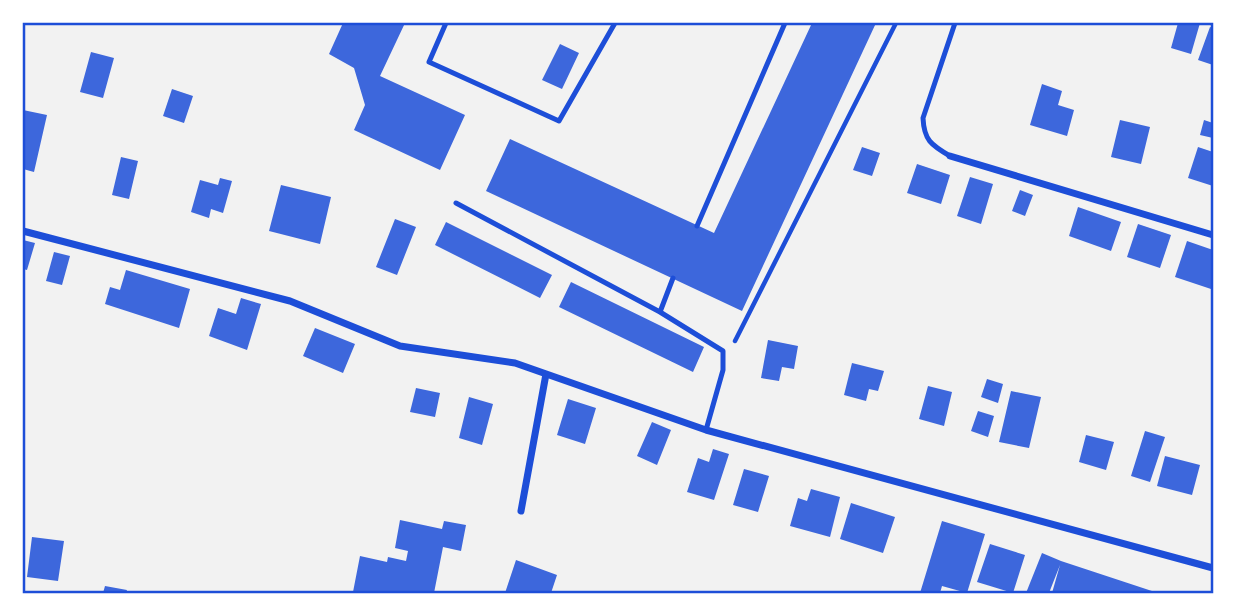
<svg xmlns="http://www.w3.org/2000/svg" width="1236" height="616" viewBox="0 0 1236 616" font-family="'Fira Sans',sans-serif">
  <rect width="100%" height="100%" fill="#f2f2f2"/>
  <!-- building -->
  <path fill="#3d67dc" d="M343 23H405L380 76 465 115 440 170 354 130 365 105 354 68 329 54Z
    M812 23H876L742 311 486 191 510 139 714 233Z
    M1178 23H1200L1191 54 1171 48Z
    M1210 27 1213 28V65L1198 60Z
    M560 44 579 53 562 89 542 80Z
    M91 52 114 58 103 98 80 92Z
    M1042 84 1062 91 1058 105 1074 110 1067 136 1030 125Z
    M172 89 193 96 184 123 163 116Z
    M23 110 47 115 34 172 23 169Z
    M1120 120 1150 127 1141 164 1111 157Z
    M1204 120 1213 123V138L1200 135Z
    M862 147 880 153 872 176 853 170Z
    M1198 147 1213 152V186L1188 178Z
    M121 157 138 161 129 199 112 195Z
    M917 164 950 175 941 204 907 193Z
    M970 177 993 184 981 224 957 216Z
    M220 178 232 181 223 213 211 209 209 218 191 212 200 180 218 185Z
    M281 185 331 197 320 244 269 231Z
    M1020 190 1033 195 1025 216 1012 211Z
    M1078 207 1121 222 1111 251 1069 236Z
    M395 219 416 227 397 275 376 267Z
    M446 222 552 275 540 298 435 245Z
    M1138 224 1171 235 1160 268 1127 257Z
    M23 240 35 243 27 270 23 269Z
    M1187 241 1213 250 1211 289 1175 277Z
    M54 252 70 256 62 285 46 281Z
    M126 270 190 289 179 328 105 304 110 287 120 290Z
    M571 282 704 347 693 372 559 307Z
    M241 298 261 304 247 350 209 336 218 308 236 314Z
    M315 328 355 344 343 373 303 356Z
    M768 340 798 346 794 369 782 367 779 381 761 378Z
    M852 363 884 371 878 391 869 389 866 401 844 395Z
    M987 379 1003 384 998 403 981 397Z
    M928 386 952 392 944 426 919 419Z
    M416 388 440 393 435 417 410 412Z
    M1011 391 1041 397 1029 448 999 442Z
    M469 397 493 404 482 445 459 438Z
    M568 399 596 408 585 444 557 435Z
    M978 411 994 416 988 437 971 431Z
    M652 422 671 430 657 465 637 456Z
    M1145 431 1165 437 1150 482 1131 476Z
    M1086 435 1114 442 1106 470 1079 462Z
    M713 449 729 454 714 500 687 492 698 458 709 462Z
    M1165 456 1200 465 1192 495 1157 486Z
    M744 469 769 476 758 512 733 505Z
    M811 489 840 497 830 537 790 526 798 498 807 501Z
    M851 503 895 517 883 553 840 539Z
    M400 520 442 529 444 521 466 525 461 551 443 547 434 593 353 592 360 556 387 562 388 557 406 561 408 551 395 548Z
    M942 521 985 534 967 593 942 586 940 593H920Z
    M32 537 64 541 58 581 27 577Z
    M990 544 1025 555 1013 593 977 582Z
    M1042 553 1061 561 1158 593H1052L1060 565 1049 593H1026Z
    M516 560 557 575 551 593H505Z
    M105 586 127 590 126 593H103Z"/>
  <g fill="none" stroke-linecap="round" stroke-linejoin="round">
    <!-- path -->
    <path stroke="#1d4ed8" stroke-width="4.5" d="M735 341 896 23"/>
    <!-- service -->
    <path stroke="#1d4ed8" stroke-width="5" d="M446 23 429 62 559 121 615 23
      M950 156C931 145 924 140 923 118L955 23
      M456 203 660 312 723 351V370L706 430
      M697 226 785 23
      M660 312 673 278"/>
    <!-- minor -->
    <path stroke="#1d4ed8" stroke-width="7" d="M950 156 1213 235
      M23 231 290 301 400 346 515 363 706 430 1213 568
      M521 511 546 374"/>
  </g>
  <!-- border -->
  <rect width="1236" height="616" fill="none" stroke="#ffffff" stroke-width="49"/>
  <rect x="24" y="24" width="1188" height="568" fill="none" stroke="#1d4ed8" stroke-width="2.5"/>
</svg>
